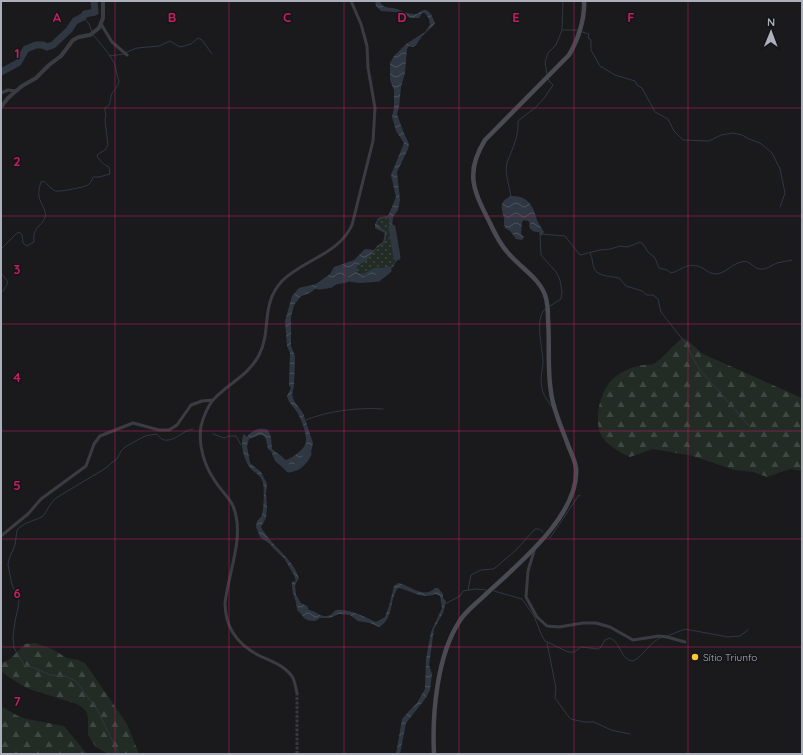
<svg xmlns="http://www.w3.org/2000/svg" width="803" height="755" viewBox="0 0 803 755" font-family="Quicksand,sans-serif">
  <defs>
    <pattern id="grass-dots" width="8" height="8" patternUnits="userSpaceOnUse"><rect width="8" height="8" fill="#222b24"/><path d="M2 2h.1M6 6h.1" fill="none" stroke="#3f4742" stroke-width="1.8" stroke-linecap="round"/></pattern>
    <pattern id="forest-firs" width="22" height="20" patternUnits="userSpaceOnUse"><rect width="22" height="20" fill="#222b24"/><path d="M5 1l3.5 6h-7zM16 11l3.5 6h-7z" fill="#3f4742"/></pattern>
    <pattern id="water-waves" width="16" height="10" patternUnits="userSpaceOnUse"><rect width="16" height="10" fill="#2f3842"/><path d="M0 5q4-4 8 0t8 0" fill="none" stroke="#4a525b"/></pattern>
  </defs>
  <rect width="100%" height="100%" fill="#1a1a1d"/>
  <!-- grass -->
  <path fill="url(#grass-dots)" d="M383 218H388L389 219 390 235 394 240 395 248V261L394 264 388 268H376L363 274C358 273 356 271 357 266L363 263 378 247 385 243 387 234C385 229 379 229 377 225V221Z"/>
  <!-- forest -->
  <path fill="url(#forest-firs)" d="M683 338 687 340 703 354 802 398V471L790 469 767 477 753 472 734 470 693 456 653 449 630 457C621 453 605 444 601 435 593 418 601 387 616 376 624 370 635 366 644 365 647 364 651 365 653 364 660 362 674 343 683 338Z
    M35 643 52 649 67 658 78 660 85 663 127 724 139 754H108L96 747 88 735V719L87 713 83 708 77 704 29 689 10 678 1 671V663L9 660 25 644Z
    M1 706 18 716 27 719 64 726 87 754H1Z"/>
  <!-- water -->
  <path fill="url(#water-waves)" fill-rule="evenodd" d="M375 1H380L381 4C386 9 391 7 397 9 404 12 409 14 417 14 427 5 431 13 435 23L433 26 422 36 416 45 413 47 409 46 407 49 405 73 401 87 399 107 397 114 403 131 409 144 408 149 397 172 400 200 398 210 393 217 392 228 393 235 397 244V260L393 267 371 282 360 283 346 281 331 280 329 282 331 288 315 289 310 293 301 296 294 305 291 317V346L295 356 294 386 292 394 294 401 303 413 313 443 311 452 307 458 294 466 290 471H288L275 461 271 451 268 449C265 432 264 433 249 439L247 446 250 463 261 472 267 484 266 494 267 507 266 518 261 527C271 546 292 557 299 578L295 585 296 595 301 603 307 606 309 610C316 611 320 617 327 616 332 616 333 611 337 610 348 608 367 618 376 622L385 617 389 606 394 586 398 583C410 585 424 600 435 588H438L443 594V598L446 601 443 613 434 629 429 665 432 674 430 690 425 699 406 723 400 754H396L402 719 410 710 417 703 425 689 426 659 431 632 442 608 440 596 435 594C420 600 412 590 398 588 389 600 394 619 379 627L370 623 358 621 350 615 342 614H338L330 618H320L315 621C303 621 305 617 297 610 297 601 291 592 292 582L296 581 294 575 284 558 274 549 270 544 260 537 256 527 257 521C258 520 260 518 261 517 264 512 265 485 262 480 260 475 255 473 251 469 244 461 239 443 244 434L247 437C251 430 261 427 268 430L271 437 272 449 286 460C292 458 302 451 305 445 309 438 301 418 297 412 293 406 288 402 287 396L291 388 289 385 290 353 287 346 285 321 292 296 299 288 316 284 330 274 334 267 354 260 365 249 374 250 378 245 383 242 385 233 375 228V224L378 218 387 216 389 214 396 197 391 175 404 143 396 131 392 117 394 108V90L390 80V63L394 56 406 44 425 32 430 25 429 19 425 13H422L419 18H411L396 12 381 11 376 6ZM383 218H388L389 219 390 234 394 240 395 248V261L394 264 388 268H374L363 274 358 273 357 270V266L366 261 378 247 385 243 387 232 377 225V221Z
    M511 196C529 196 533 206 537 220 539 225 542 228 544 232L541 236 539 232C534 232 531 231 529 226L530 223 528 221 524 220 522 222 521 234 524 237 522 240 516 239 510 231 505 228C504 225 504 222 504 218 501 207 499 202 511 196Z"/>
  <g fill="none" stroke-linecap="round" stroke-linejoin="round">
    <!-- stream -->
    <path stroke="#2f3842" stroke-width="1" d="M83 17 89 24 92 32
      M563 30H577
      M582 32 589 34 588 38 591 40V50L600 66 615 75 635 81 637 85 642 88 655 112 668 119 674 131 683 140 709 141 721 135 733 133 742 135 749 139 760 143 772 153 780 169 785 193 780 207
      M127 52 137 48 159 46 170 41 180 47 191 44 198 38 202 40 212 54
      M109 56 124 54
      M547 75 545 62 548 53 556 45 562 30 563 1
      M511 197C510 187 503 170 508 160 513 148 519 135 518 121L536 107 545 97 553 85 549 81 548 78
      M540 233 541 255 556 272 560 280 562 292 561 299 550 306
      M541 234 565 236 580 255 600 250 611 249 620 246 628 247 640 242 643 244 648 252 655 258 659 268 667 270 671 273C680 271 686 263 697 266 704 267 708 274 716 274 726 273 732 264 741 262 750 259 752 268 760 269 766 270 772 265 777 263 782 262 787 261 792 260
      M1 249 16 234 19 232 22 235 23 243 27 246 34 242C32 226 42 228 46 215 42 200 35 199 41 182L44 181C47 184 52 190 56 191 60 192 85 187 88 185 91 183 92 180 93 177H99L110 174 109 167C104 165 98 160 97 155L105 150 108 145 105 120 106 114 105 111V108L109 105C111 102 110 99 111 96 113 90 118 88 119 81 116 75 117 69 114 63 111 56 99 41 93 35
      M590 253C593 258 592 263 594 268 597 277 612 276 619 278L626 286 642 291 647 295H653L658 299 661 312 687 345 694 360 700 370 749 426
      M1 273 8 282 4 290 1 292
      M545 309C534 319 543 349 543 363 542 372 540 379 542 388 543 395 548 401 552 407
      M306 420C327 411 360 407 383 409
      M213 434 224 438 229 436H236L241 445
      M549 537 550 538 579 495 580 496
      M468 590 471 575 481 570 493 569 495 568 516 550 535 529H539L543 532
      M494 591 522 599 534 616 542 636 545 641 568 652H574L581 647 598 649 601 647 605 640 610 638C621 642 620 660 633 661 645 655 649 642 662 637
      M445 604 460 596 463 591 476 589 486 590
      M667 636 685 629 728 637 740 636 748 630
      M547 643 556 688 555 698 568 716 571 719 584 722H594L611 730 630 734
      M119 754 98 711 76 681 65 676 50 675 37 669 24 665 14 648 13 637 15 621 18 608 19 600 12 585 8 565 9 559 15 545 17 530C24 522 35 521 43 516 46 513 50 503 56 498L106 468 110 464 117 459 121 451 125 447 145 436 156 434C159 436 161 439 164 440 175 442 183 430 193 429"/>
    <!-- river -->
    <path stroke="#2f3842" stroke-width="7" d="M1 72 18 63 26 49 36 45H43L47 47 53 45 69 30 75 21 83 17 85 14 95 12 94 1
      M392 228 397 257
      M368 279 378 278 388 270
      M320 286 331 284 335 281 346 279
      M284 464 289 469C299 468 304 462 308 454"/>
    <!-- minor-tunnel -->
    <path stroke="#37383d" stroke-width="3" stroke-dasharray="3 1.5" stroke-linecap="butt" d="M297 754V693"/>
    <!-- minor -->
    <path stroke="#3b3c42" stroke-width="3" d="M101 24 112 42 127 55
      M1 93 8 90 16 91
      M1 536 28 514 41 499 86 466 94 444 100 436 133 423 159 430H169L177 425 191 405 202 401 213 400
      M534 551 528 571 526 597 537 617 547 626 559 627 583 623H596L610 627 633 640 659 636 667 637 685 642
      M297 693C296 688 295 683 293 678 286 666 271 661 260 656 238 645 225 628 225 603 228 576 242 542 236 516 233 499 223 494 215 481 204 465 198 445 201 426 203 418 208 405 214 399 229 383 249 375 259 355 272 330 260 305 282 281 303 260 339 254 352 225L373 141 375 108 368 68 367 46 361 24 351 1"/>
    <!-- tertiary -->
    <path stroke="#3b3c42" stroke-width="4" d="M1 107 8 98 22 86 36 78 49 65 61 56 73 40 79 37 90 35 99 28 103 18V1"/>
    <!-- secondary -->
    <path stroke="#494a52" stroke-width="4.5" d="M434 754C432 714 437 656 459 622 465 611 476 604 485 595 516 566 580 515 576 468 575 460 571 453 568 445 562 428 553 410 551 392 547 368 550 343 548 319 548 311 548 303 545 295 539 278 520 267 509 254 500 245 494 232 489 221 473 190 465 172 485 140L569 55C578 40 585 19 584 1"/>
  </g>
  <!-- grid -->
  <path fill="none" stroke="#c12060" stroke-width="1" stroke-opacity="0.55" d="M115 1V754M229 1V754M344 1V754M459 1V754M574 1V754M688 1V754M1 108H802M1 216H802M1 324H802M1 431H802M1 539H802M1 647H802"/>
  <!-- markers -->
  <circle fill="#fbc734" stroke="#151518" stroke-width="1.5" cx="695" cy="657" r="4"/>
  <g text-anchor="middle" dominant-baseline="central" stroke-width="3" stroke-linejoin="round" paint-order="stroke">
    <!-- poi labels -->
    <g font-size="10" fill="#acb0bd" stroke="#151518" text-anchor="start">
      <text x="703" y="657">Sítio Triunfo</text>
    </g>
  </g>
  <g font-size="13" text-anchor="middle" font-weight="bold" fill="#c12060" stroke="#151518" stroke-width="3" stroke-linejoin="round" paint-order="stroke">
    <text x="57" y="22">A</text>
    <text x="172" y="22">B</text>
    <text x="287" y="22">C</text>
    <text x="402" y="22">D</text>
    <text x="516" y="22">E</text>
    <text x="631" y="22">F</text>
    <text x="17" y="58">1</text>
    <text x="17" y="166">2</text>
    <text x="17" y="274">3</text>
    <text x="17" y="382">4</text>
    <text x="17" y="490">5</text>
    <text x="17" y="598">6</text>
    <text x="17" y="706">7</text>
  </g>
  <!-- border -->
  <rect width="803" height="755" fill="none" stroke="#acb0bd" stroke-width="4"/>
  <!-- north arrow -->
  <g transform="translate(771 32) rotate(1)" stroke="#151518" stroke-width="3" paint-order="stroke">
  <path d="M0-3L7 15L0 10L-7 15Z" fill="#acb0bd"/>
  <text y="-6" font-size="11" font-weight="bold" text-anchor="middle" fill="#acb0bd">N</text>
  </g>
</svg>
